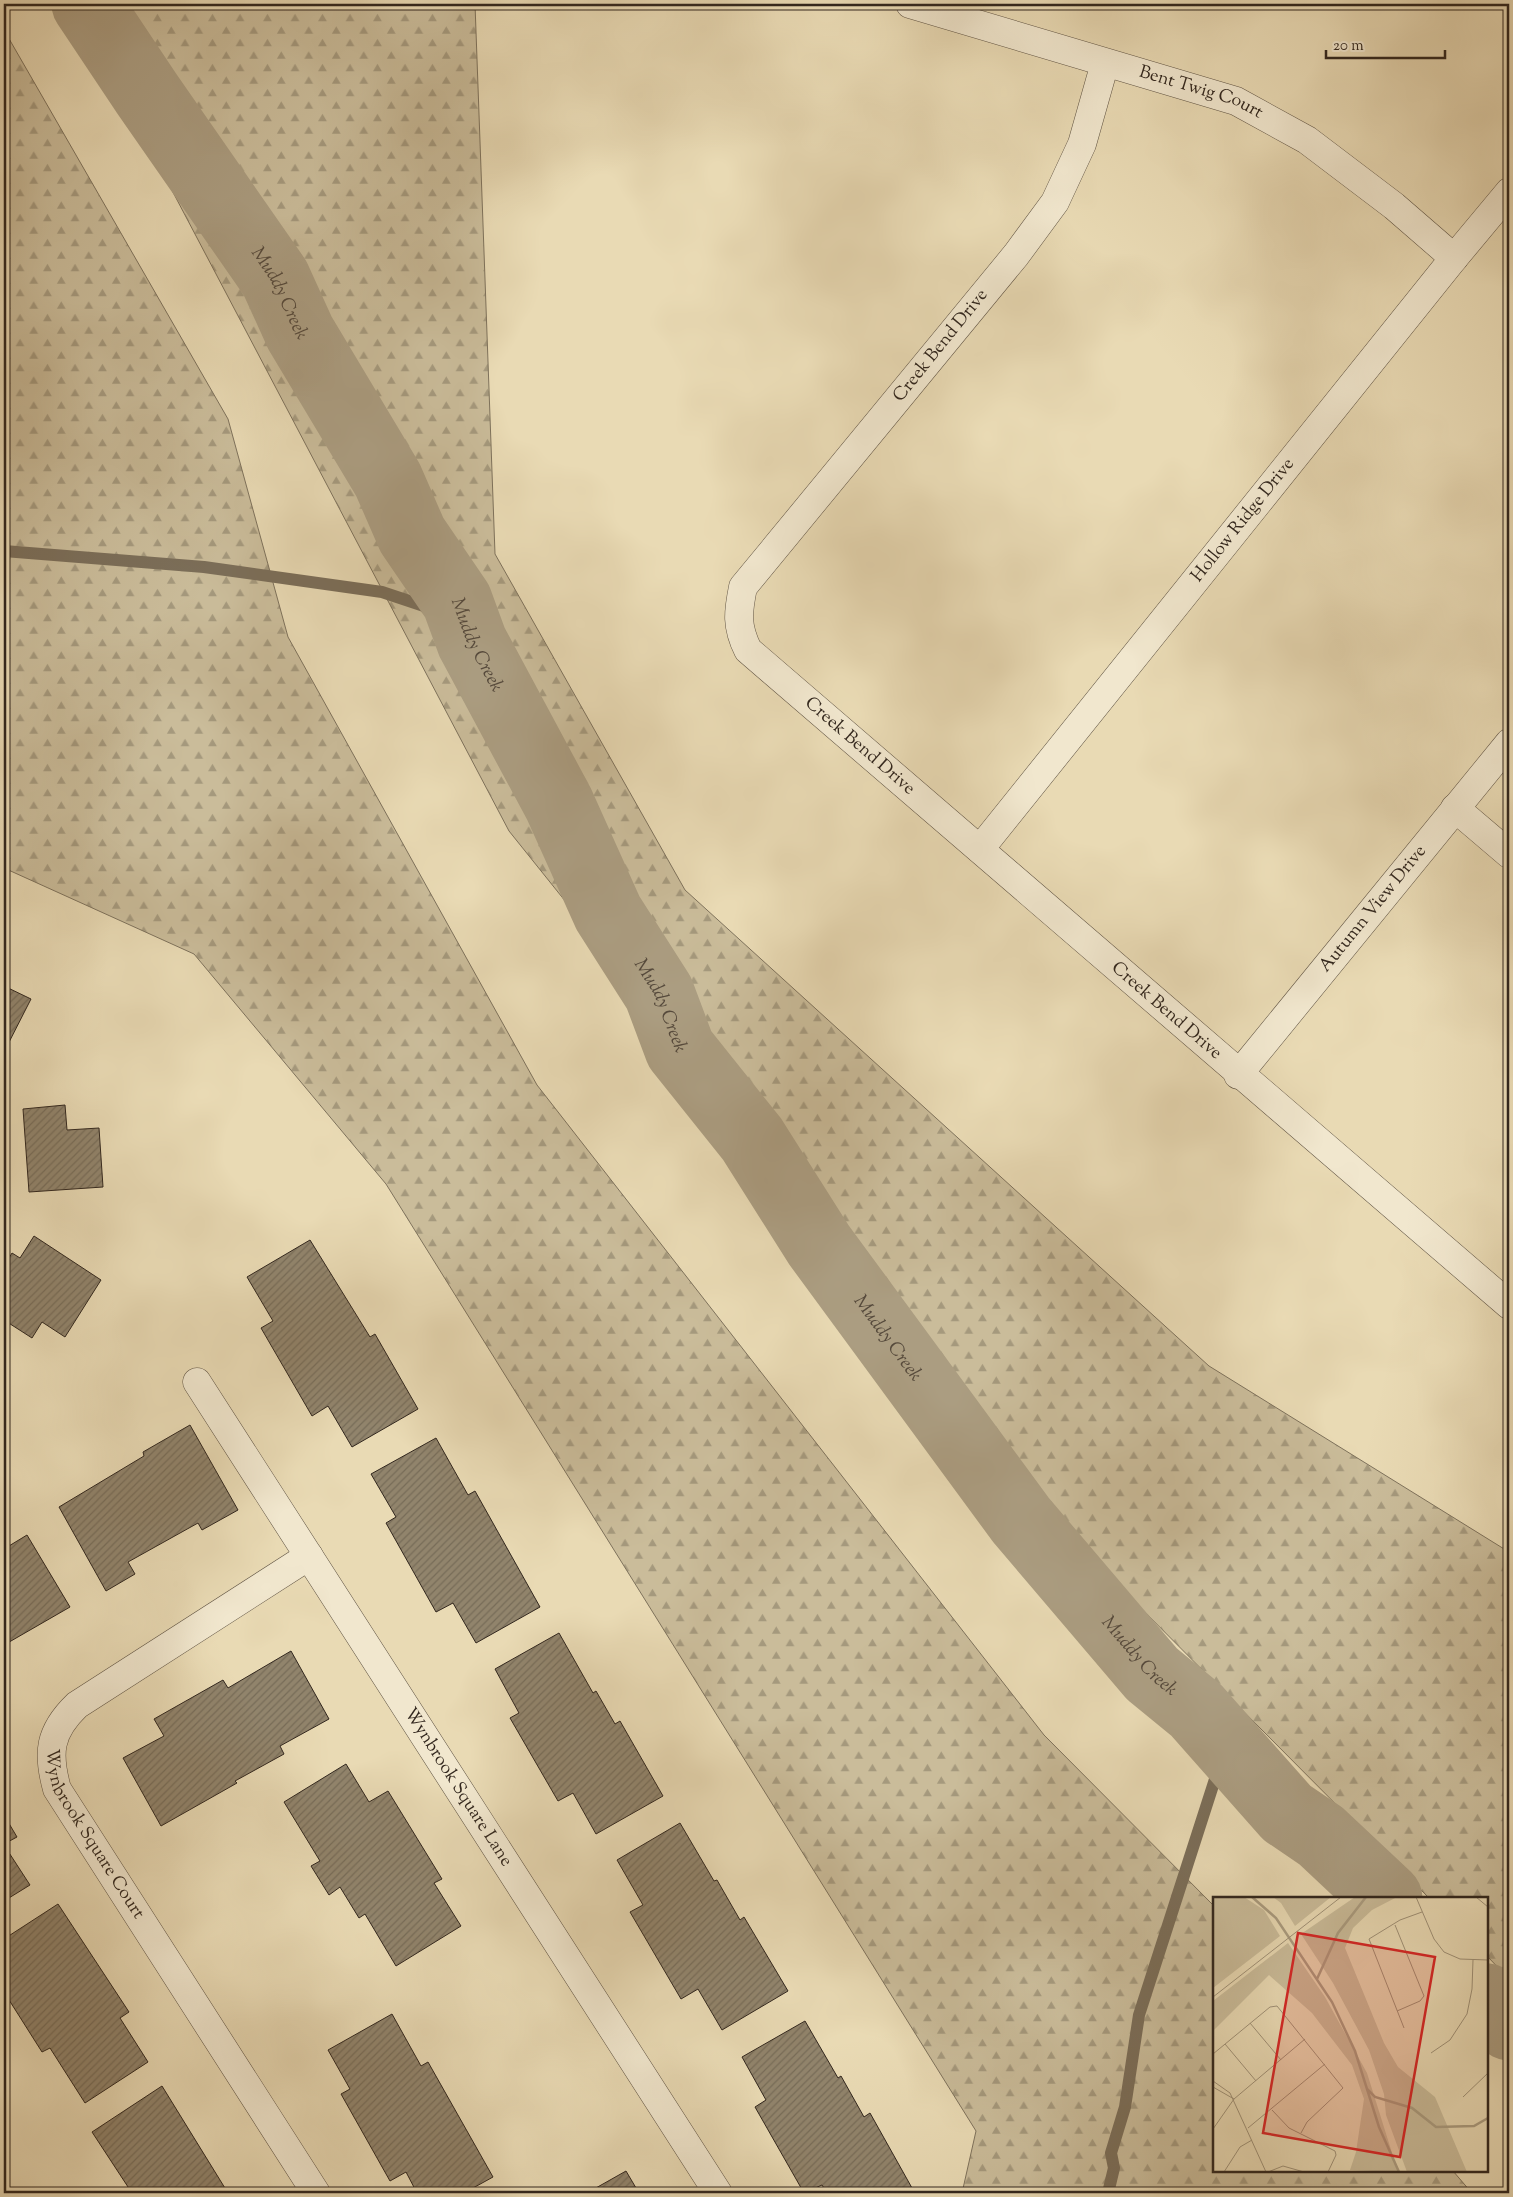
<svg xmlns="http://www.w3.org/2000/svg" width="1513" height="2197" viewBox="0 0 1513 2197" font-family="'Sorts Mill Goudy',serif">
  <defs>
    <pattern id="forest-firs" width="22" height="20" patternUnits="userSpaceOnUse" patternTransform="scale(1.25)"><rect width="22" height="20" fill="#cabc9a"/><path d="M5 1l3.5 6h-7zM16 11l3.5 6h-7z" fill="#a5997d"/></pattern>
    <pattern id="building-hatch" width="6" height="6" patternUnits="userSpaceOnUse" patternTransform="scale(1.25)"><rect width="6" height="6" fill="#91846c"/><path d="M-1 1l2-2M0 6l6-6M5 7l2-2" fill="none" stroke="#776c58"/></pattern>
  </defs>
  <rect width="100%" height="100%" fill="#e9dab4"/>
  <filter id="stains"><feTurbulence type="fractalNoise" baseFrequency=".004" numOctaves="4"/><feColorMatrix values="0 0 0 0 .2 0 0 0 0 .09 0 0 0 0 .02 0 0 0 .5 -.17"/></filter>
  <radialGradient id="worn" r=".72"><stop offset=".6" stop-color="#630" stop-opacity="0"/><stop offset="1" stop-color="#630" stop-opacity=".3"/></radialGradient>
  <!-- forest -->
  <path fill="url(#forest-firs)" stroke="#7e725c" d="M74 4H475L495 554 685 890 1209 1366 1509 1552V1979L1487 1956V1898H1429L1096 1563 509 831Z
    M4 30 228 419 288 637 537 1085 1044 1735 1214 1906V2171H1453L1471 2192 1469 2193H962L976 2131 386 1184 194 954 4 868Z"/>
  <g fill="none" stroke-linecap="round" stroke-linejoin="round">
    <!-- stream -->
    <path stroke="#7b6e59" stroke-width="12" d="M4 551 204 567 382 592 424 606 484 665
      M1108 2193 1114 2168 1111 2153 1125 2107 1139 2015 1226 1745"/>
    <!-- river -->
    <g stroke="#ab9d81" stroke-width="71">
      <path id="s1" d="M87 4 147 94 275 278 300 333 388 480 412 535 457 601 472 642 559 804 608 913 659 993 680 1049 752 1139 819 1245 1021 1520 1152 1674 1196 1710 1287 1813 1321 1836 1387 1898"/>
      <path d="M1487 1999 1509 2025"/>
    </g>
  </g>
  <!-- building -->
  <path fill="url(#building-hatch)" stroke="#32271e" d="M4 986 31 999 4 1052Z
    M65 1105 67 1130 99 1128 103 1187 29 1192 23 1109Z
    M34 1236 101 1280 65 1337 42 1322 32 1338 4 1320V1266L12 1253 20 1258Z
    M310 1240 370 1337 375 1334 418 1409 352 1447 328 1406 312 1416 261 1328 273 1321 247 1277Z
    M190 1425 238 1510 202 1530 198 1523 128 1562 135 1574 106 1591 59 1507 144 1456 143 1452Z
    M436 1438 468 1495 475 1491 540 1607 476 1643 453 1603 436 1612 386 1523 396 1517 371 1474Z
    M27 1535 70 1607 4 1645V1549Z
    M559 1633 593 1693 596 1691 615 1724 620 1721 663 1796 596 1834 573 1793 558 1801 510 1718 519 1713 495 1669Z
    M291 1651 329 1719 280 1746 284 1754 235 1781 237 1783 161 1826 123 1758 164 1736 154 1719 223 1680 228 1688Z
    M346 1764 369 1802 388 1791 442 1879 434 1883 461 1926 396 1966 365 1914 359 1918 340 1887 329 1895 311 1866 320 1861 284 1802Z
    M4 1815 17 1837 4 1844Z
    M680 1823 714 1881 717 1880 740 1920 744 1917 788 1991 722 2030 698 1989 681 1999 630 1912 643 1905 617 1860Z
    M4 1845 30 1885 4 1901Z
    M58 1904 129 2012 120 2018 148 2062 85 2103 50 2048 42 2052 4 1992V1939Z
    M392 2014 421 2066 428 2062 493 2177 464 2193H417L406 2172 390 2181 341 2094 350 2089 328 2050Z
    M805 2021 838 2078 841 2076 864 2117 870 2113 912 2188 902 2193H827L822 2185 804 2193 755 2107 766 2100 742 2057Z
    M162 2086 228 2193H132L92 2132Z
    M626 2171 639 2193H587Z"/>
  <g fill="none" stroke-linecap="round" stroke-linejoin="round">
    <!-- street casing -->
    <g stroke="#605444" stroke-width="29">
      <g id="street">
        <path id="s2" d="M910 4 1236 101 1307 140 1394 206 1454 258"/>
        <path id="s3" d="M1105 63 1082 144 1055 202 1016 255 743 587C738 612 736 626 748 650 1001 869 1254 1088 1509 1305"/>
        <path d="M1455 808 1509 854"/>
        <path id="s4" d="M980 849 1454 258 1509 192"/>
        <path id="s5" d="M1238 1075 1509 743"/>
        <path id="s6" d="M197 1382 718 2193"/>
        <path id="s7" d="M309 1556 77 1705C49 1732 47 1753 57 1789L316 2193"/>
      </g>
    </g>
    <!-- street -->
    <use href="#street" stroke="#f1e7ce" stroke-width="28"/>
  </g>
  <g text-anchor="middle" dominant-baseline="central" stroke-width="5" stroke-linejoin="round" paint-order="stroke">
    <!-- street labels -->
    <g font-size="18" fill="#32271e" stroke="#f1e7ce">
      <text stroke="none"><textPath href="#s2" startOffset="304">Bent Twig Court</textPath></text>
      <text transform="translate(941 346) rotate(-51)">Creek Bend Drive</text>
      <text stroke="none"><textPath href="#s4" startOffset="421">Hollow Ridge Drive</textPath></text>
      <text stroke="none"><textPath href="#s3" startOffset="856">Creek Bend Drive</textPath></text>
      <text stroke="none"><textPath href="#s5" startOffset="214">Autumn View Drive</textPath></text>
      <text stroke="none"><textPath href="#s3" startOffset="1261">Creek Bend Drive</textPath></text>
      <text stroke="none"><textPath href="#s6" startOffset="482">Wynbrook Square Lane</textPath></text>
      <text stroke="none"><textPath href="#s7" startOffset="424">Wynbrook Square Court</textPath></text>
    </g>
    <!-- water labels -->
    <g font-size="19" font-style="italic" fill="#564a3c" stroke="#f1e7ce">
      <text stroke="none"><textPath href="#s1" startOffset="348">Muddy Creek</textPath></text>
      <text stroke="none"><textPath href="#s1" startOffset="752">Muddy Creek</textPath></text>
      <text stroke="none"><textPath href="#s1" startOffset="1158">Muddy Creek</textPath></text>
      <text stroke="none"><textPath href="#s1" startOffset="1562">Muddy Creek</textPath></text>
      <text stroke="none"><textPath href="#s1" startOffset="1968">Muddy Creek</textPath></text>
    </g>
  </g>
  <!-- overview -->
  <g transform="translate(1213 1897)">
    <rect width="275" height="275" fill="#e9dab4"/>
    <path d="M0 0H31L51 13 67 39 0 91ZM60 0H118L82 29 68 6ZM142 0H184L159 13 140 31 132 51 171 146 185 170 222 200 254 275H194L173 218 171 197 156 153 120 86 88 37ZM75 46 112 100 154 176 185 275 137 273 143 255 151 202 139 168 99 116 56 78 0 134V104Z" fill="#cabc9a"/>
    <path fill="none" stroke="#ab9d81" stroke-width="2.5" d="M39 0 63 21 119 105 142 154 166 230 186 275M104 82 125 36 153 0M154 192 162 200 199 211 223 230 261 229 275 221"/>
    <path fill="none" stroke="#a09278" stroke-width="1" d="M203 0 221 42 231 55 247 62 275 63M263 0 275 10M182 28 211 99 207 104 184 114M0 100 128 0M37 126 68 163M191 131 156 42 187 23 209 15M12 147 43 184M218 156 237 143 254 117 259 92 260 63M0 157 57 110 64 109 130 191 94 225 88 236M0 184 17 196 53 275M0 190 21 202M250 200 275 176M59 213 76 231 122 254 123 258 115 275M35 231 112 167M0 232 21 202 92 142M11 275 27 250 39 243M55 275 70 269 91 275"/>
    <path fill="#d62828" fill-opacity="0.15" stroke="#d62828" stroke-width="2.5" d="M85 36 222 60 187 260 50 236Z"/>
    <rect width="275" height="275" fill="none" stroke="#32271e" stroke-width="2.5"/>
  </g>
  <!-- margin -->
  <rect width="1513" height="2197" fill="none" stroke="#e9dab4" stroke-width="20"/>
  <rect x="5" y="5" width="1503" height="2187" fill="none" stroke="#32271e" stroke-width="2.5"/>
  <rect x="10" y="10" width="1493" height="2177" fill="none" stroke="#32271e"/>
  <!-- scale -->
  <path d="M1326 50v8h119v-8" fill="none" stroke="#32271e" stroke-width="2.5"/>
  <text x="1333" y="50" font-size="15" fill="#32271e" stroke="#f1e7ce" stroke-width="4" paint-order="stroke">20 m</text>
  <rect width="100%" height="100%" filter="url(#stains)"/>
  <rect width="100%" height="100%" fill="url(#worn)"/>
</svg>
